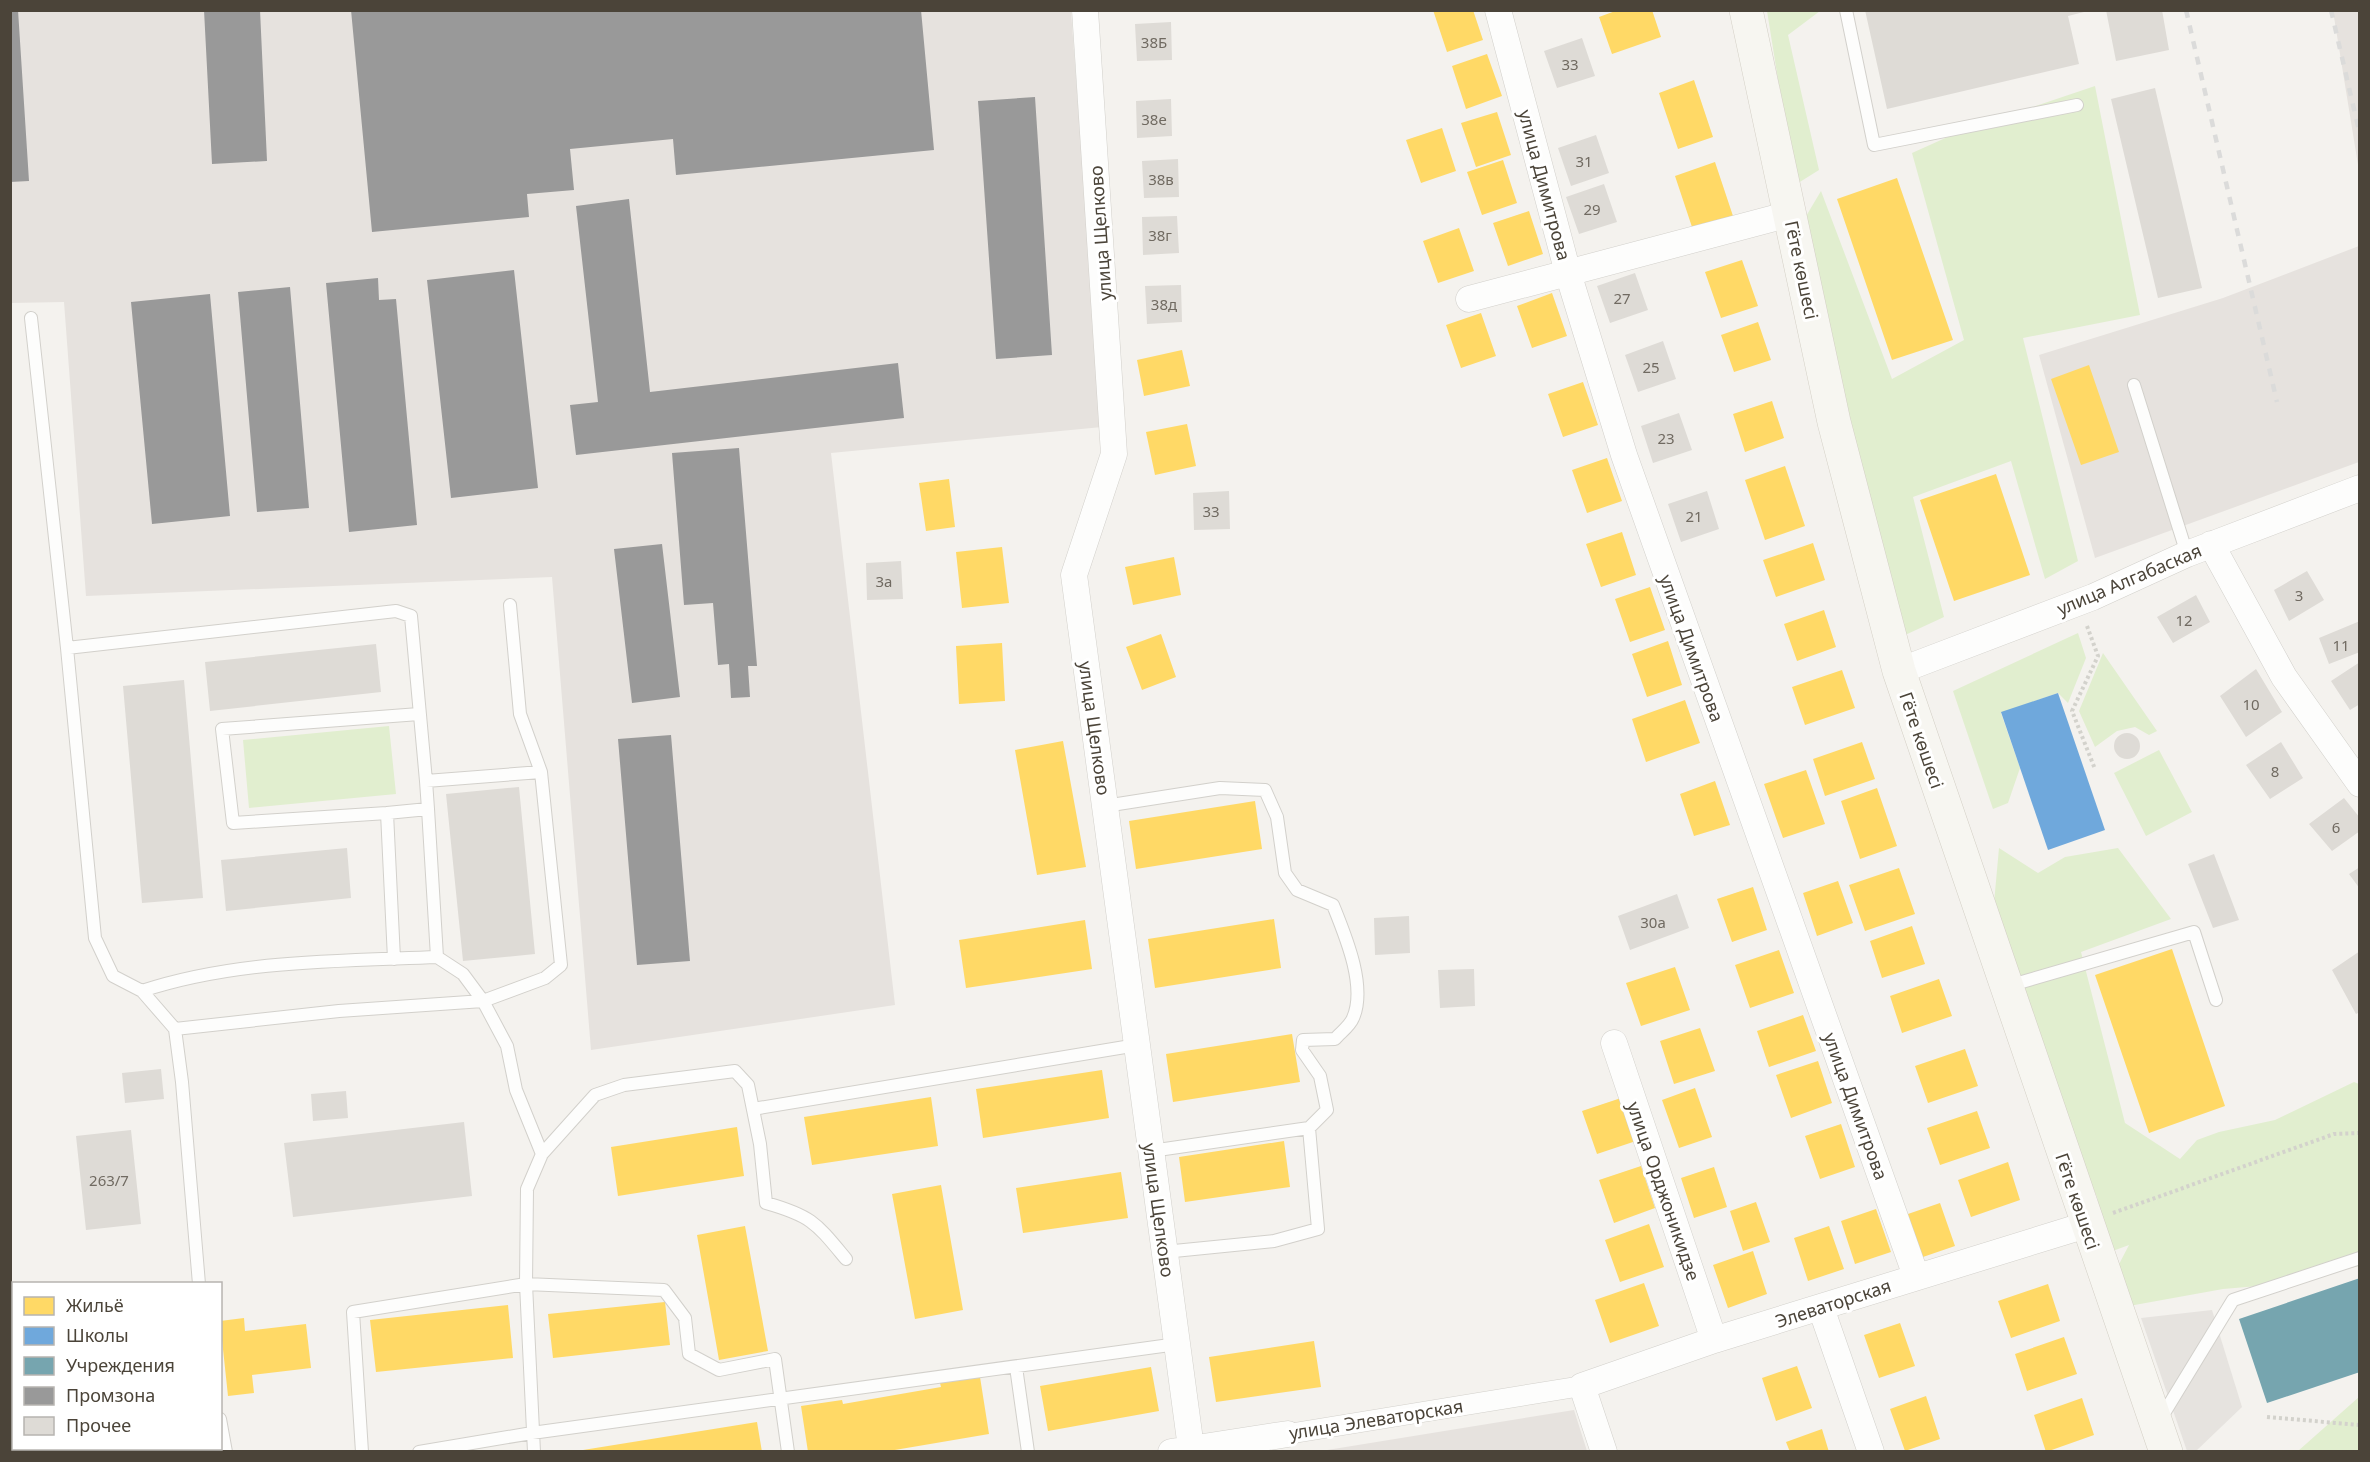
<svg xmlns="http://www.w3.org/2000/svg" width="2370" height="1462" viewBox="0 0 2370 1462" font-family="'Noto Sans',sans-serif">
  <rect width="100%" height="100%" fill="#f4f2ee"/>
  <!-- industrial -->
  <path fill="#e6e2de" d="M10 11H1071L1102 427 831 453 895 1005 591 1050 552 577 86 596 64 302 11 303Z
    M2333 11H2359V171Z
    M2359 246V462L2095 558 2039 355 2223 298Z
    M1574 1410 1587 1451H1321Z"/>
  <!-- green -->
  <path fill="#e1eecf" d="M1767 11H1820L1788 35 1819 170 1795 185Z
    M2095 86 2140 315 2023 338 2078 561 2045 579 2011 461 1913 497 1944 617 1903 636 1799 228 1821 191 1892 379 1964 340 1912 153 1961 131Z
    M2078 633 2086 658 2068 703 2058 693 2001 713 2020 768 2008 803 1993 809 1953 691Z
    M2103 653 2157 731 2149 735 2135 727 2117 731 2095 747 2079 711Z
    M389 726 396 794 249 808 243 740Z
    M2159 750 2192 812 2146 836 2114 773Z
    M1999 848 2038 873 2065 857 2118 848 2171 919 2081 952 2125 1123 2180 1159 2197 1140 2219 1132 2275 1120 2354 1082 2359 1084V1266L2282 1284 2223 1289 2129 1306 2117 1268 2129 1245 2110 1252 2097 1197 2082 1161 1994 903Z
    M2359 1397V1451H2298Z"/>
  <!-- parking -->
  <path fill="#e6e3df" d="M2212 1310 2242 1407 2196 1451H2187L2141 1318Z"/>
  <!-- homes -->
  <path fill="#ffd966" d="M1433 10H1473L1483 40 1447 52Z
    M1618 10H1652L1661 37 1612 54 1599 17Z
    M1487 54 1502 96 1466 109 1452 66Z
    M1694 80 1713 137 1678 149 1659 93Z
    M1497 112 1511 155 1476 167 1461 123Z
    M1442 128 1456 171 1421 183 1406 140Z
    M1503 160 1517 203 1482 215 1467 172Z
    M1715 162 1733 216 1693 230 1675 176Z
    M1897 178 1953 340 1892 360 1837 199Z
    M1529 211 1543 254 1508 266 1493 223Z
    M1459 228 1474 271 1438 283 1423 241Z
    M1742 260 1758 306 1721 318 1705 272Z
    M1552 293 1567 336 1532 348 1517 306Z
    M1481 313 1496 356 1461 368 1446 325Z
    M1758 322 1771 360 1734 372 1721 335Z
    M1182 350 1190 386 1144 396 1137 360Z
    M2089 365 2119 452 2081 465 2051 379Z
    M1583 382 1598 425 1563 437 1548 394Z
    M1772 401 1784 438 1745 452 1733 414Z
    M1187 424 1196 466 1155 475 1146 432Z
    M1607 458 1622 501 1587 513 1572 470Z
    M1785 466 1805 526 1765 540 1745 480Z
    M1996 474 2030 575 1954 601 1920 500Z
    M949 479 955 527 926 531 919 483Z
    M1622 532 1636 575 1601 587 1586 544Z
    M1813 543 1825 580 1776 597 1763 560Z
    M1002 547 1009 603 962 608 956 552Z
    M1174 557 1181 595 1133 605 1125 567Z
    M1650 587 1665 630 1630 642 1615 599Z
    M1824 610 1836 647 1797 661 1784 624Z
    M1161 634 1176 677 1142 690 1126 647Z
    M1668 641 1682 685 1647 697 1632 654Z
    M1002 643 1005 701 959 704 956 646Z
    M1842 670 1855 708 1805 725 1792 687Z
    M1685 700 1700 743 1646 762 1632 719Z
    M1063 741 1086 867 1037 875 1015 750Z
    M1862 742 1875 779 1825 796 1813 759Z
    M1806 770 1825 824 1783 838 1764 784Z
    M1715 781 1730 825 1694 836 1680 794Z
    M1877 788 1897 846 1860 859 1841 801Z
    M1255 801 1262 849 1136 869 1129 821Z
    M1899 868 1915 914 1865 931 1849 885Z
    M1838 881 1853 923 1817 936 1803 893Z
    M1753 887 1767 930 1732 942 1717 899Z
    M1274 919 1281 968 1155 988 1148 939Z
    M1085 920 1092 969 966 988 959 940Z
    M1912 926 1925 964 1882 978 1870 941Z
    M2172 949 2225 1106 2149 1133 2095 975Z
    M1779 950 1794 993 1750 1008 1735 965Z
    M1675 967 1690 1010 1641 1026 1626 983Z
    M1939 979 1952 1016 1902 1033 1890 996Z
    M1803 1015 1816 1051 1769 1067 1757 1031Z
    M1700 1028 1715 1071 1674 1084 1660 1041Z
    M1292 1034 1300 1082 1173 1102 1166 1054Z
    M1965 1049 1978 1086 1928 1103 1915 1066Z
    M1818 1061 1832 1103 1791 1118 1776 1075Z
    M1102 1070 1109 1118 983 1138 976 1089Z
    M1695 1088 1712 1137 1679 1148 1662 1100Z
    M931 1097 938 1146 812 1165 804 1117Z
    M1624 1097 1639 1140 1597 1154 1582 1111Z
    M1977 1111 1990 1148 1940 1165 1927 1128Z
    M1841 1124 1855 1167 1820 1179 1805 1136Z
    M737 1127 744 1176 618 1196 611 1147Z
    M1284 1141 1290 1187 1185 1202 1179 1157Z
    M2008 1162 2020 1200 1971 1217 1958 1180Z
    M1641 1166 1655 1208 1614 1223 1599 1180Z
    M1714 1167 1727 1207 1694 1218 1681 1178Z
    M1121 1172 1128 1218 1023 1233 1016 1188Z
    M941 1185 963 1310 915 1319 892 1194Z
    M1756 1202 1770 1242 1743 1251 1730 1211Z
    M1940 1203 1955 1246 1920 1258 1905 1215Z
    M1876 1209 1891 1252 1855 1264 1841 1221Z
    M1649 1224 1664 1267 1620 1282 1605 1240Z
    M745 1226 768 1351 719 1360 697 1235Z
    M1829 1226 1844 1269 1808 1281 1794 1238Z
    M1753 1251 1767 1294 1728 1308 1713 1265Z
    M1644 1283 1659 1326 1610 1343 1595 1300Z
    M2048 1284 2060 1321 2011 1338 1998 1301Z
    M665 1302 670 1345 553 1358 548 1314Z
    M508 1305 513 1358 376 1372 370 1320Z
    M244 1318 245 1331 306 1324 311 1368 252 1375 254 1393 228 1396 220 1321Z
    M1900 1323 1915 1366 1879 1378 1864 1335Z
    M2064 1337 2077 1374 2027 1391 2015 1354Z
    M1314 1341 1321 1387 1216 1402 1209 1357Z
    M1797 1366 1812 1408 1776 1421 1762 1378Z
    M1151 1367 1159 1411 1048 1431 1040 1386Z
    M14 1368V1420H10V1369Z
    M980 1377 989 1434 883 1452H808L801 1406 842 1400 843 1404 941 1387 940 1383Z
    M1926 1396 1940 1439 1905 1451 1890 1409Z
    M2082 1398 2094 1435 2046 1452 2034 1415Z
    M757 1422 762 1452H583V1450Z
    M1822 1429 1829 1452H1790L1786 1442Z"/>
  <!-- schools -->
  <path fill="#6fa8dc" d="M2058 693 2105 830 2048 850 2001 712Z"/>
  <!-- public -->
  <path fill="#76a5af" d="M2360 1278V1372L2267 1403 2239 1319Z"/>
  <!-- industry -->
  <path fill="#999" d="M10 10H18L29 181 10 182Z
    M204 10H260L267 161 212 164Z
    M351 10H921L934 150 676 175 673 139 570 149 574 190 527 194 529 217 372 232Z
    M1035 97 1052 355 996 359 978 101Z
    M629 199 650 392 898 363 904 418 576 455 570 405 598 402 576 206Z
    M514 270 538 488 451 498 427 280Z
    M378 278 379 300 396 299 417 525 349 532 326 283Z
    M290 287 309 508 257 512 238 292Z
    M210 294 230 516 152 524 131 302Z
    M739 448 757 666H748L750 697 731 698 729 664 718 665 713 603 684 605 672 453Z
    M662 544 680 697 632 703 614 549Z
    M671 735 690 961 637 965 618 739Z"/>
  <!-- building -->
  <path fill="#dedbd6" d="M1865 10H2088V11L2068 16 2079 64 1887 109Z
    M2106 10H2162L2169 50 2116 61Z
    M1171 22 1172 60 1137 61 1135 24Z
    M1582 38 1595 76 1557 88 1544 51Z
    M2155 88 2202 288 2158 298 2111 99Z
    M1171 99 1172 136 1137 138 1136 101Z
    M1596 135 1609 173 1571 186 1558 148Z
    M1178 159 1179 197 1144 198 1142 161Z
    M1604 184 1617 222 1579 234 1566 197Z
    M1177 216 1179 253 1143 255 1142 217Z
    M1635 273 1648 310 1610 323 1597 286Z
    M1181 285 1182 322 1147 324 1145 286Z
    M1663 341 1676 379 1638 392 1625 355Z
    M1679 413 1692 450 1653 463 1641 426Z
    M1229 491 1230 529 1194 530 1193 493Z
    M1707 491 1719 529 1681 542 1668 504Z
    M901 561 903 599 867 600 866 563Z
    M2307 571 2324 600 2289 621 2274 590Z
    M2196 595 2210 622 2173 643 2157 617Z
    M2360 621V652L2329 664 2319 638Z
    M376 644 381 692 210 711 205 662Z
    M2360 662V704L2350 710 2331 681Z
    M2256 669 2282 712 2246 737 2220 696Z
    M184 680 203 898 142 903 123 686Z
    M2114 746a13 13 0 1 1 26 0a13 13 0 1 1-26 0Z
    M2281 742 2303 778 2270 799 2246 765Z
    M519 787 535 954 463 961 446 794Z
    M2344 798 2360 818V831L2332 851 2309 824Z
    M347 848 351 898 226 911 221 860Z
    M2214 854 2239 920 2213 928 2188 864Z
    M2360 867V889L2349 874Z
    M1677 894 1689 928 1630 950 1618 916Z
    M1409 916 1410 953 1375 955 1374 918Z
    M2360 951V1012L2356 1014 2332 970Z
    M1474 969 1475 1006 1440 1008 1438 970Z
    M161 1069 164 1099 125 1103 122 1073Z
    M346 1091 348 1118 313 1121 311 1094Z
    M464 1122 472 1196 293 1217 284 1143Z
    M131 1130 141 1224 86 1230 76 1136Z"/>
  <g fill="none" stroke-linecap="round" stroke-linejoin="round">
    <!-- service casing -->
    <g stroke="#d2d0cb" stroke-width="14">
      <path id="service" d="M1846 10 1874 145 2077 105
        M31 318 67 648 95 938 113 976 142 991C236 960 339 961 437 957L428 809
        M2134 385 2187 554
        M510 605 520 714 541 772 561 965 545 978 483 1001 507 1046 516 1090 542 1154
        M67 648 396 611 411 616 426 781
        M1105 806 1220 788 1265 790 1277 817 1285 873 1297 890 1333 905C1345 935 1367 986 1353 1018 1350 1026 1340 1033 1335 1039L1303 1040 1302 1050 1320 1076 1327 1110 1309 1128
        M387 813 428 809 426 781 541 772
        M437 957 463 974 483 1001
        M394 959 387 813 233 823 222 729 419 714
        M2008 986 2194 932 2216 1000
        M142 991 175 1029
        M753 1109 1137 1045
        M1151 1151 1309 1128 1318 1229 1274 1241 1164 1252
        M199 1284 182 1082 175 1029 339 1011 483 1001
        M10 1349 14 1348
        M1016 1367 1028 1452
        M2161 1418 2233 1300 2360 1258
        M220 1419 226 1452
        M362 1452 353 1312 526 1284 664 1290 685 1318 689 1354 719 1370 775 1359 788 1452
        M419 1452 532 1433 1177 1344
        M534 1452 526 1284 527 1189 542 1154 595 1095 624 1085 735 1071 748 1085 760 1144 766 1203C812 1216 816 1223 846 1259"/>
    </g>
    <!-- pedestrian casing -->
    <g stroke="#d2d0cb" stroke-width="21">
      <path id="pedestrian" d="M1288 1434 1582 1386"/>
    </g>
    <!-- minor casing -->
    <g stroke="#d2d0cb" stroke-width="27">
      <path id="minor" d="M1085 10 1114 454 1074 575 1191 1448
        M1498 10 1568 273 1624 455 1916 1276
        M1469 299 1790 214
        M2211 544 2284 677 2360 784
        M1899 671 2093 597 2187 554 2360 488
        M1614 1043 1714 1340
        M1821 1308 1871 1452
        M1171 1452 1288 1434
        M1604 1452 1582 1386 1714 1340 2086 1225"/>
    </g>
    <!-- secondary casing -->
    <g stroke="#d3cfc5" stroke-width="34">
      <path id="secondary" d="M1746 10 1834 422 1899 671 2166 1452"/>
    </g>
    <!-- path -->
    <path stroke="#d3d2cc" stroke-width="4" stroke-dasharray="3 3" stroke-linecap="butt" d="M2087 626 2098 656 2072 711 2095 769
      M2113 1213 2334 1134 2360 1133
      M2267 1417 2360 1425"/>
    <!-- service -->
    <use href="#service" stroke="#fdfdfc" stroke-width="12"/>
    <!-- pedestrian -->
    <use href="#pedestrian" stroke="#fdfdfc" stroke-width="20"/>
    <!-- minor -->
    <use href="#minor" stroke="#fdfdfc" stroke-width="26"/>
    <!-- secondary -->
    <use href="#secondary" stroke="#f7f6f1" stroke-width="33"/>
    <!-- rail -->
    <path stroke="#dbdbda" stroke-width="4.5" stroke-dasharray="8 8" stroke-linecap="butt" d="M2186 10 2277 402
      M2331 10 2360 135"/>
  </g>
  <g text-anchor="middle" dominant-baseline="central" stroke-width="6" stroke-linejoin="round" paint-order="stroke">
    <!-- number labels -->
    <g font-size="15" fill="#706a61">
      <text x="1154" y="42">38Б</text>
      <text x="1570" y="64">33</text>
      <text x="1154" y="119">38е</text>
      <text x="1584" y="161">31</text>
      <text x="1161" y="179">38в</text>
      <text x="1592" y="209">29</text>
      <text x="1160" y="235">38г</text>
      <text x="1622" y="298">27</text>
      <text x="1164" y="304">38д</text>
      <text x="1651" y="367">25</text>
      <text x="1666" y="438">23</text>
      <text x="1211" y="511">33</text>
      <text x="1694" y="516">21</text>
      <text x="884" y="581">3а</text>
      <text x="2299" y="595">3</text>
      <text x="2184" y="620">12</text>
      <text x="2341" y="645">11</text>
      <text x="2251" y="704">10</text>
      <text x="2275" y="771">8</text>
      <text x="2336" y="827">6</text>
      <text x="1653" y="922">30а</text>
      <text x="109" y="1180">263/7</text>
    </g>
    <!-- street labels -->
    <g font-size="18" fill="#4b4439" stroke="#fff">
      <text transform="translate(1545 185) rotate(75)">улица Димитрова</text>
      <text transform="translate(1100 233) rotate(-94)">улица Щелково</text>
      <text transform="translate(1802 270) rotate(78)">Гёте көшесі</text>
      <text transform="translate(2129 579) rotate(-23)">улица Алгабаская</text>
      <text transform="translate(1692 648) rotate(70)">улица Димитрова</text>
      <text transform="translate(1095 728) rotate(82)">улица Щелково</text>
      <text transform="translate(1922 740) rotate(71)">Гёте көшесі</text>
      <text transform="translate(1856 1106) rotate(70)">улица Димитрова</text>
      <text transform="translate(1664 1191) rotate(71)">улица Орджоникидзе</text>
      <text transform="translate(2078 1201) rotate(71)">Гёте көшесі</text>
      <text transform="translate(1159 1210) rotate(82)">улица Щелково</text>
      <text transform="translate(1833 1303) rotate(-18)">Элеваторская</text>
      <text transform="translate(1376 1419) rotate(-9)">улица Элеваторская</text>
    </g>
  </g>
  <!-- border -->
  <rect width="2370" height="1462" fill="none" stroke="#4b4439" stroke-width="24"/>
  <!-- legend -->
  <rect x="12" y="1282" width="210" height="168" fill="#ffffff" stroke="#b7b4b0" stroke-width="1.5"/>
  <rect x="24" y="1297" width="30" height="18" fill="#ffd966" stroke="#b7b4b0" stroke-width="1.5"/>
  <text x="66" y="1312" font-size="18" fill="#4b4439">Жильё</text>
  <rect x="24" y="1327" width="30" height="18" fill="#6fa8dc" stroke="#b7b4b0" stroke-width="1.5"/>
  <text x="66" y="1342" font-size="18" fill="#4b4439">Школы</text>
  <rect x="24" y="1357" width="30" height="18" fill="#76a5af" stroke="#b7b4b0" stroke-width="1.5"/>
  <text x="66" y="1372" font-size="18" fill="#4b4439">Учреждения</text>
  <rect x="24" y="1387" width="30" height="18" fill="#999999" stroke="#b7b4b0" stroke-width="1.5"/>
  <text x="66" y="1402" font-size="18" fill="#4b4439">Промзона</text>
  <rect x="24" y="1417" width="30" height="18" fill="#dedbd6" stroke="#b7b4b0" stroke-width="1.5"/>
  <text x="66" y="1432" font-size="18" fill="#4b4439">Прочее</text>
</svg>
